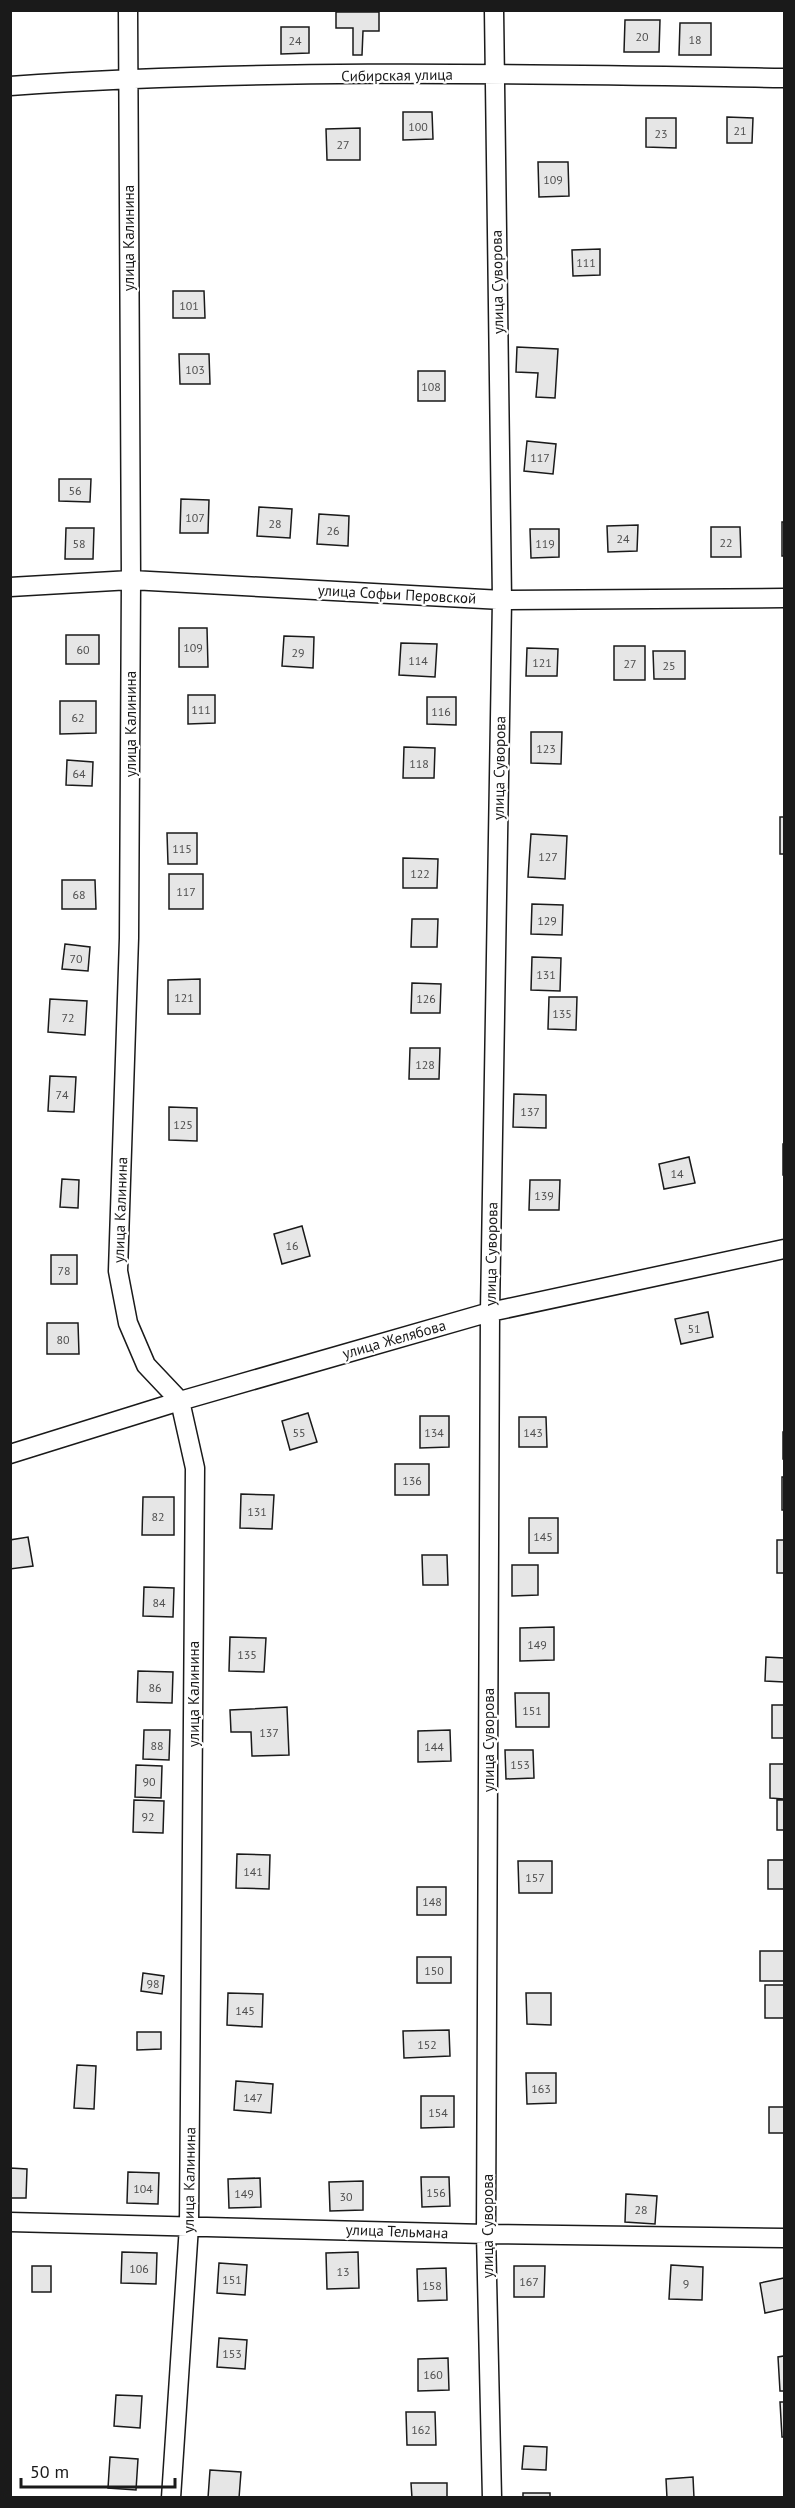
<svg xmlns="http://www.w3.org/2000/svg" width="795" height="2508" viewBox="0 0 795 2508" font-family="'PT Sans',sans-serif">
  <rect width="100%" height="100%" fill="#fff"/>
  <!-- building -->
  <path fill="#e6e6e6" stroke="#1a1a1a" stroke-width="1.5" d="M336 12H379V31H363L362 55H353V28H336Z
    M625 20H660L659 52H624Z
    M680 23H711V55H679Z
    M281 27H309V53L281 54Z
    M403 112H432L433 139 403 140Z
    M727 117 753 118 752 143H727Z
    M646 118H676V148L646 147Z
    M360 128V160H327L326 129Z
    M538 162H568L569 196 539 197Z
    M600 249V275L573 276 572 250Z
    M173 291H204L205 318H173Z
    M517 347 558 349 555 398 536 397 538 373 516 372Z
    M179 354H209L210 384H180Z
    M418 371H445V401H418Z
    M527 441 556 444 553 474 524 471Z
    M59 479H91L90 502 59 501Z
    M181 499 209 500 208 533H180Z
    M259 507 292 509 290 538 257 536Z
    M319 514 349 516 348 546 317 544Z
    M782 522H784V556H782Z
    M638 525 637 551 608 552 607 526Z
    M711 527H740L741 557H711Z
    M66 528H94L93 559H65Z
    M530 529H559V557L531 558Z
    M179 628H207L208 667H179Z
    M66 635H99V664H66Z
    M284 636 314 637 313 668 282 666Z
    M401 643 437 644 435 677 399 675Z
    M614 646H645V680H614Z
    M527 648 558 649 557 676H526Z
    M653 651H685V679H654Z
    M188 695H215V723L188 724Z
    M427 697H456V725L427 724Z
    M60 701H96V733L60 734Z
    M531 732H562L561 764 531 763Z
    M404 747 435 748 434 778H403Z
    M67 760 93 762 92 786 66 785Z
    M780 817H784V854H780Z
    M167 833H197V864H168Z
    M531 834 567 836 565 879 528 877Z
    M403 858 438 859 437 888H403Z
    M169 874H203V909H169Z
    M62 880H95L96 909H62Z
    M532 904 563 905 562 935 531 934Z
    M412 919H438L437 947H411Z
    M65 944 90 947 88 971 62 969Z
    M532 957 561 958 560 991 531 990Z
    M200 979V1014H168V980Z
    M412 983 441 984 440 1013H411Z
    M549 997H577L576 1030 548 1029Z
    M50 999 87 1001 85 1035 48 1032Z
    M410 1048H440L439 1079H409Z
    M50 1076 76 1077 74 1112 48 1111Z
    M514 1094 546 1095V1128L513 1127Z
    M169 1107 197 1108V1141L169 1140Z
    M783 1144H784V1175H783Z
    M689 1157 695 1183 664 1189 659 1164Z
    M62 1179 79 1180 78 1208 60 1207Z
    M530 1180H560L559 1210H529Z
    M302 1226 310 1256 282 1264 274 1234Z
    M51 1255H77V1284H51Z
    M708 1312 713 1337 681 1344 675 1319Z
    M47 1323H78L79 1354H47Z
    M308 1413 317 1442 290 1450 282 1421Z
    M420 1416H449V1447L420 1448Z
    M519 1417H546L547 1447H519Z
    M783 1432H784V1459H783Z
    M395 1464H429V1495H395Z
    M782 1477H784V1510H782Z
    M241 1494 274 1495 272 1529 240 1528Z
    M143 1497H174V1535H142Z
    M529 1518H558V1553H529Z
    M28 1537 33 1566 10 1569V1540Z
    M777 1540H784V1573H777Z
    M422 1555H447L448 1585H423Z
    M512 1565H538V1595L512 1596Z
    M144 1587 174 1588 173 1617 143 1616Z
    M554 1627V1660L520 1661V1628Z
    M230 1637 266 1638 264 1672 229 1671Z
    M766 1657 784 1658V1682L765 1681Z
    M138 1671 173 1672 172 1703 137 1702Z
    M515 1693H549V1727H516Z
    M772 1705H784V1738H772Z
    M287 1707 289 1755 252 1756 251 1732H231L230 1710Z
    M144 1730H170L169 1760 143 1759Z
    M450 1730 451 1761 418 1762V1731Z
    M505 1750H533L534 1778 506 1779Z
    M770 1764H784V1799L770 1798Z
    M136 1765 162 1766 161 1798 135 1797Z
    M134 1800 164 1801 163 1833 133 1832Z
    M777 1800H784V1830H777Z
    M237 1854 270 1855 269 1889 236 1888Z
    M768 1860H784V1889H768Z
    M518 1861H552V1893H519Z
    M417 1887H446V1915H417Z
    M760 1951H784V1981H760Z
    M417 1957H451V1983H417Z
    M143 1973 164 1976 162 1994 141 1991Z
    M765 1985H784V2018H765Z
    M228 1993 263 1994 262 2027 227 2025Z
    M526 1993H551V2025L527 2024Z
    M449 2030 450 2056 404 2058 403 2031Z
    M137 2032H161V2049L137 2050Z
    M77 2065 96 2066 94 2109 74 2108Z
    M526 2073H556V2103L527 2104Z
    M236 2081 273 2084 271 2113 234 2110Z
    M421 2096H454V2127L421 2128Z
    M769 2107H784V2133H769Z
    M10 2168 27 2169 26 2198H10Z
    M128 2172 159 2173 158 2204 127 2203Z
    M421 2177H449L450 2206 422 2207Z
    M260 2178 261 2207 229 2208 228 2179Z
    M363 2181V2210L330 2211 329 2182Z
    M626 2194 657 2196 655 2224 625 2222Z
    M122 2252 157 2253 156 2284 121 2283Z
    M358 2252 359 2288 327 2289 326 2253Z
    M219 2263 247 2265 245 2295 217 2293Z
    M671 2265 703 2267 702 2300 669 2299Z
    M32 2266H51V2292H32Z
    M514 2266H545L544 2297H514Z
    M446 2268 447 2300 418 2301 417 2269Z
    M784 2278V2309L765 2313 760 2283Z
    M219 2338 247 2340 245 2369 217 2367Z
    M784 2356V2391H780L778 2357Z
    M448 2358 449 2390 418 2391V2359Z
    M116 2395 142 2396 140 2428 114 2426Z
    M780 2402H784V2437H782Z
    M406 2412H435L436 2445H407Z
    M524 2446 547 2447 546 2470 522 2469Z
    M110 2457 138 2459 136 2490 108 2488Z
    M210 2470 241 2472 239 2498H208Z
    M693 2477 694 2498H667L666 2479Z
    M411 2483H447V2498H412Z
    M523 2493H550V2498H523Z"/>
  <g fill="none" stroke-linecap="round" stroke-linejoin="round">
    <!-- minor casing -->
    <g stroke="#1a1a1a" stroke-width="21">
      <path id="minor" d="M128 10 131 580 129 938 118 1271 128 1323 146 1365 180 1401 195 1468 189 2226 171 2498
        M10 86C268 68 527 74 784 78
        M10 587 131 580 502 600 784 598
        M10 1454 180 1401 490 1312 784 1249
        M10 2222 486 2234 784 2238
        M492 2498 486 2234 490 1312 502 600 494 10"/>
    </g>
    <!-- minor -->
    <use href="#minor" stroke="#fff" stroke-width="18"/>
  </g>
  <g text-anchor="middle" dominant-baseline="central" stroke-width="4.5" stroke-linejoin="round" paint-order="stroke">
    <!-- number labels -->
    <g font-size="12" fill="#4d4d4d">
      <text x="642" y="36">20</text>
      <text x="695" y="39">18</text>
      <text x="295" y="40">24</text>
      <text x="418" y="126">100</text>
      <text x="740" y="130">21</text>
      <text x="661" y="133">23</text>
      <text x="343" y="144">27</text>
      <text x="553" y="179">109</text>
      <text x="586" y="262">111</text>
      <text x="189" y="305">101</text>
      <text x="195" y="369">103</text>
      <text x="431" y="386">108</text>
      <text x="540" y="457">117</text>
      <text x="75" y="490">56</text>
      <text x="195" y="517">107</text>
      <text x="275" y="523">28</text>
      <text x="333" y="530">26</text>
      <text x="623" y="538">24</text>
      <text x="726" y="542">22</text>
      <text x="79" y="543">58</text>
      <text x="545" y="543">119</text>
      <text x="193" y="647">109</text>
      <text x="83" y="649">60</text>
      <text x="298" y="652">29</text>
      <text x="418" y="660">114</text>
      <text x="542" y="662">121</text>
      <text x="630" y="663">27</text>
      <text x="669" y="665">25</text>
      <text x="201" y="709">111</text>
      <text x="441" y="711">116</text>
      <text x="78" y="717">62</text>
      <text x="546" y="748">123</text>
      <text x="419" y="763">118</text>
      <text x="79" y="773">64</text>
      <text x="182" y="848">115</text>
      <text x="548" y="856">127</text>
      <text x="420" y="873">122</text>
      <text x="186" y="891">117</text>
      <text x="79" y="894">68</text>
      <text x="547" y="920">129</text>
      <text x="76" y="958">70</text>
      <text x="546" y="974">131</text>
      <text x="184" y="997">121</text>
      <text x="426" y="998">126</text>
      <text x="562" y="1013">135</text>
      <text x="68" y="1017">72</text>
      <text x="425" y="1064">128</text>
      <text x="62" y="1094">74</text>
      <text x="530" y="1111">137</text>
      <text x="183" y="1124">125</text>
      <text x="677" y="1173">14</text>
      <text x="544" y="1195">139</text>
      <text x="292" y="1245">16</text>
      <text x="64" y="1270">78</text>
      <text x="694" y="1328">51</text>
      <text x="63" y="1339">80</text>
      <text x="299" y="1432">55</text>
      <text x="434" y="1432">134</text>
      <text x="533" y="1432">143</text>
      <text x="412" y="1480">136</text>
      <text x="257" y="1511">131</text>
      <text x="158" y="1516">82</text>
      <text x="543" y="1536">145</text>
      <text x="159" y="1602">84</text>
      <text x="537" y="1644">149</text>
      <text x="247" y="1654">135</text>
      <text x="155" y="1687">86</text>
      <text x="532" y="1710">151</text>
      <text x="269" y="1732">137</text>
      <text x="157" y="1745">88</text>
      <text x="434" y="1746">144</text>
      <text x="520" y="1764">153</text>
      <text x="149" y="1781">90</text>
      <text x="148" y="1816">92</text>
      <text x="253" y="1871">141</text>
      <text x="535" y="1877">157</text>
      <text x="432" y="1901">148</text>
      <text x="434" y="1970">150</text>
      <text x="153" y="1983">98</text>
      <text x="245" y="2010">145</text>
      <text x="427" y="2044">152</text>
      <text x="541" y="2088">163</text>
      <text x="253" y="2097">147</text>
      <text x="438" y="2112">154</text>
      <text x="143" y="2188">104</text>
      <text x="436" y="2192">156</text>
      <text x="244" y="2193">149</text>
      <text x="346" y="2196">30</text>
      <text x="641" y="2209">28</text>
      <text x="139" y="2268">106</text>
      <text x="343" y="2271">13</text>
      <text x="232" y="2279">151</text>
      <text x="529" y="2281">167</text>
      <text x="686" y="2283">9</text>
      <text x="432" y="2285">158</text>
      <text x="232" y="2353">153</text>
      <text x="433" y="2374">160</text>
      <text x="421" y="2429">162</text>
    </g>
    <!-- street labels -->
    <g font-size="15" fill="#1a1a1a" stroke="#fff">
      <text transform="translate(397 75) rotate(-1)">Сибирская улица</text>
      <text transform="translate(128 238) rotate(-90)">улица Калинина</text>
      <text transform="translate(497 282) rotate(-91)">улица Суворова</text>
      <text transform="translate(397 594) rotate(3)">улица Софьи Перовской</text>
      <text transform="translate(130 724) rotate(-90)">улица Калинина</text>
      <text transform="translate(499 768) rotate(-89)">улица Суворова</text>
      <text transform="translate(120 1210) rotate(-88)">улица Калинина</text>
      <text transform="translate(491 1254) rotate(-89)">улица Суворова</text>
      <text transform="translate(394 1339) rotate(-16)">улица Желябова</text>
      <text transform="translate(193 1694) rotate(-90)">улица Калинина</text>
      <text transform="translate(488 1740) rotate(-90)">улица Суворова</text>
      <text transform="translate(189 2180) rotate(-89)">улица Калинина</text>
      <text transform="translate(487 2226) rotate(-90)">улица Суворова</text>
      <text transform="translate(397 2231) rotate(2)">улица Тельмана</text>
    </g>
  </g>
  <!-- border -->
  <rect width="795" height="2508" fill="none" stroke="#1a1a1a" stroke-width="24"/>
  <!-- scale -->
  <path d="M21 2478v9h154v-9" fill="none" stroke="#1a1a1a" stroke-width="3"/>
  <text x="30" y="2478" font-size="18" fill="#1a1a1a" stroke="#ffffff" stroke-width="4.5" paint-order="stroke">50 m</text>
</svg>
